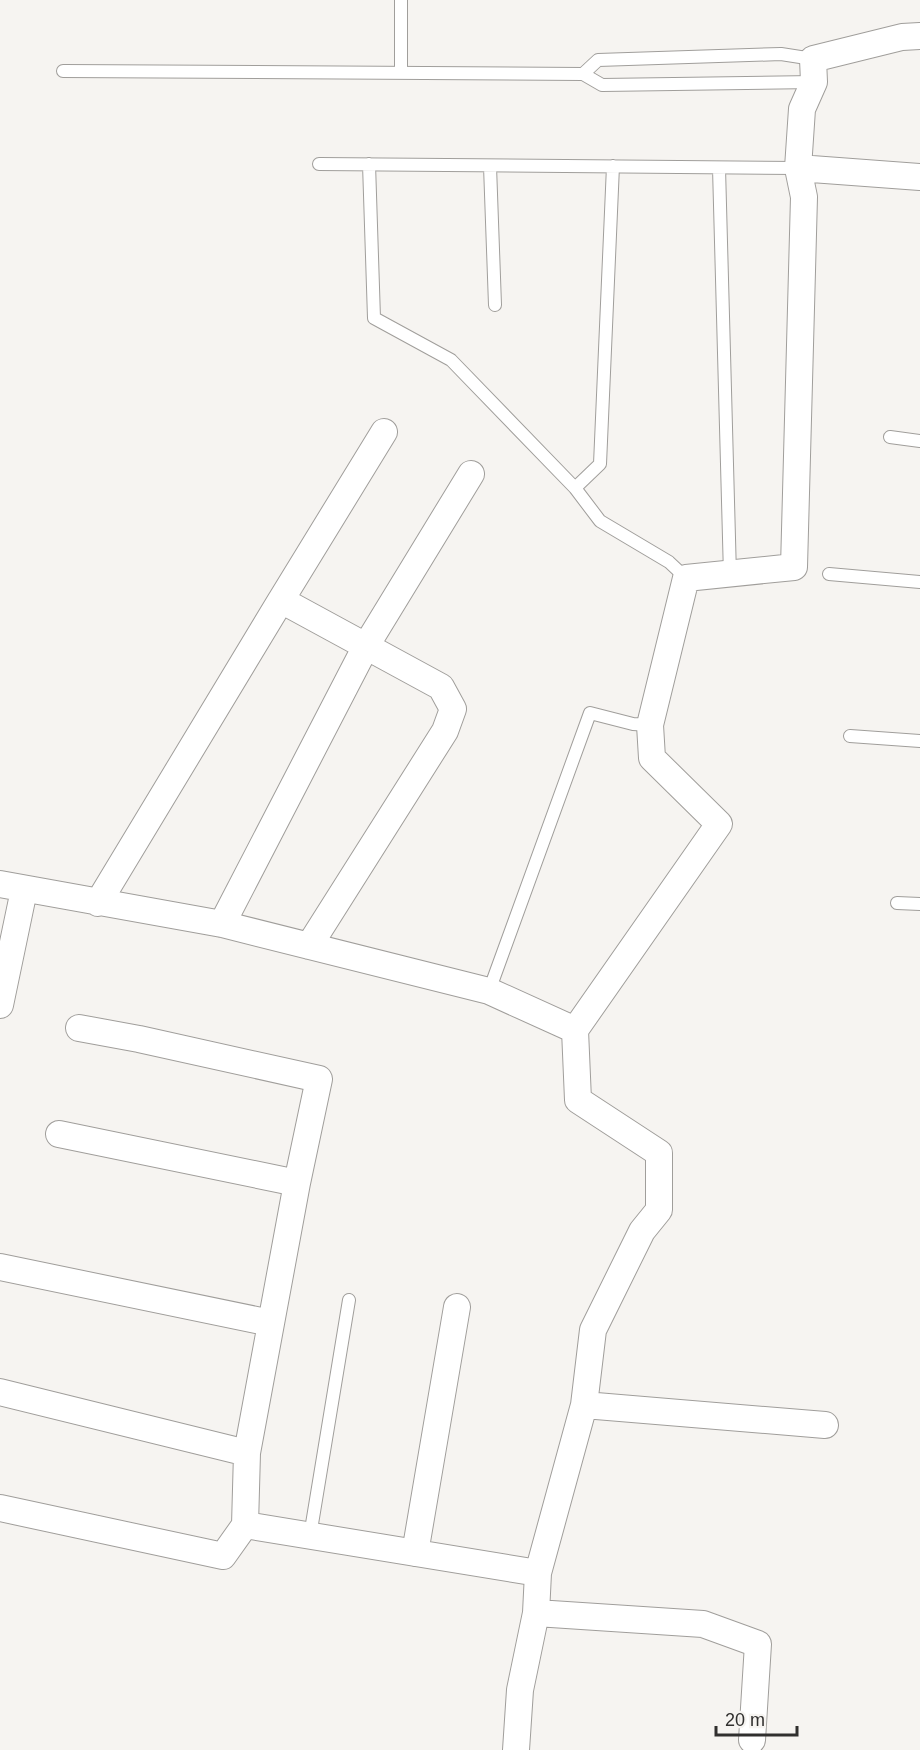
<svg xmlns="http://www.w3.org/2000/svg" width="920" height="1750" viewBox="0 0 920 1750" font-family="Helvetica,sans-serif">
  <rect width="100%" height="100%" fill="#f6f4f1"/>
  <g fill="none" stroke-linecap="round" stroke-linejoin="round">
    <!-- service casing -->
    <g stroke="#a09e9b" stroke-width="14">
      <path id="service" d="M401 0V72
        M63 71 583 74 602 85 814 82
        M583 74 598 60 781 54 813 59
        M319 164 798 168
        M369 164 374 318 451 360 575 488
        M490 166 495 305
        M613 166 600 464 575 488 600 521 669 562 686 578
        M719 168 730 575
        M890 437 920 441
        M829 574 920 582
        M850 736 920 741
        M897 903 920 904
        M489 991 590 713 633 724 650 725
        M310 1536 349 1300"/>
    </g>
    <!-- minor casing -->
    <g stroke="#a09e9b" stroke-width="28">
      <path id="minor" d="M798 168 920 177
        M281 600 384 432
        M0 884 222 924 489 991 575 1030
        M98 903 281 600 441 687 453 709 445 731 309 946
        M222 924 366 646 471 474
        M0 1005 24 890
        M79 1028 139 1039 319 1079 297 1183 247 1453 245 1525 538 1573
        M59 1134 297 1183
        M0 1267 271 1323
        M0 1392 247 1453
        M584 1405 825 1425
        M0 1508 223 1556 245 1525
        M415 1553 457 1307
        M536 1613 703 1624 758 1644 752 1740
        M516 1750 520 1690 536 1613 538 1573 584 1405 593 1330 642 1231 659 1210V1153L578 1100 575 1030 719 824 652 758 650 725 686 578 794 567 804 197 798 168 802 109 814 82 813 59 902 37 920 36"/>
    </g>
    <!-- service -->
    <use href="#service" stroke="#fff" stroke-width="12"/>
    <!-- minor -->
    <use href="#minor" stroke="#fff" stroke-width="26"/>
  </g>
  <!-- scale -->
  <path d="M716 1726v9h81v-9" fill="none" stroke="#302f2e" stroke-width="3"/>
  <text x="725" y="1726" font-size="18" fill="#302f2e" stroke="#f6f4f1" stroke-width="4.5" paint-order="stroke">20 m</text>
</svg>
